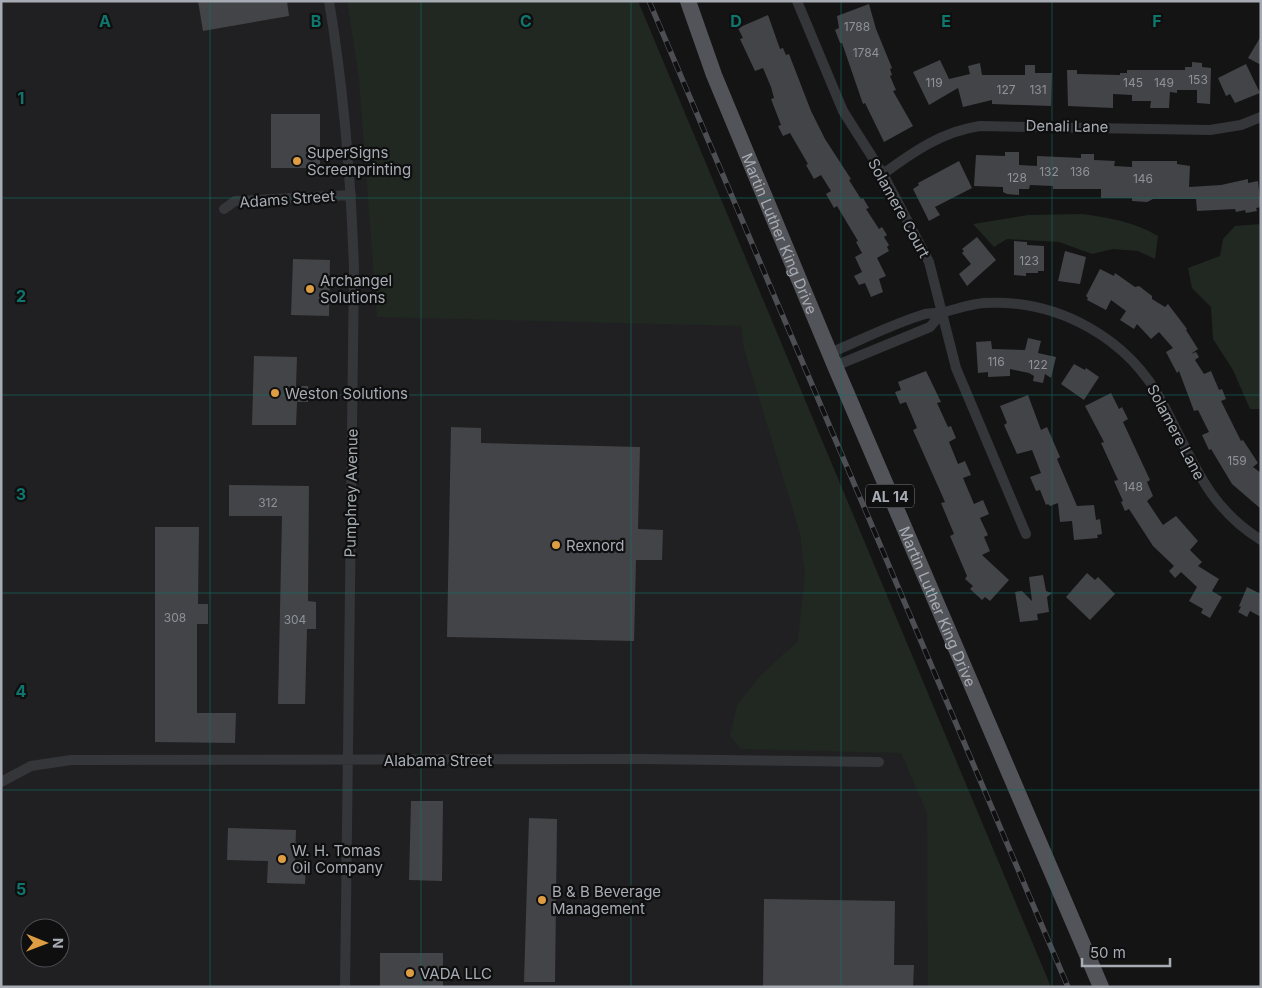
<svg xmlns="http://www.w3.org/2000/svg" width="1262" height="988" viewBox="0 0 1262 988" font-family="Inter,sans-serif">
  <rect width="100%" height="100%" fill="#141415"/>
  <!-- built -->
  <path fill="#202022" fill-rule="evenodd" d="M1 1H617L1037 987H1ZM30 928H60V958H30Z"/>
  <!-- green -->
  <path fill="#202821" d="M347 1H638L1051 987H928L927 813 901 753 741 749 730 736 737 705 760 676 798 641 805 575 800 533 744 349 741 326 377 317 359 78Z
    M1083 214C1110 218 1135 222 1158 236L1155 259 1138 251 1113 249 1092 254 1059 242 1007 239 994 247 973 224 1028 215Z
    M1261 224V409H1250L1233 370 1213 339 1211 307 1192 288 1188 268 1220 256 1223 239 1235 226Z"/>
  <!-- building -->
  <path fill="#434448" d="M198 1H287L289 16 203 31Z
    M869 4 876 29 892 68 890 69 892 75 890 76 896 90 893 91 913 126 884 142 865 103 863 104 842 43H840L835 30 839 28 837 16Z
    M768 15 780 49 783 48 786 55 789 54 811 111 825 139 851 179 849 180 861 199 863 198 869 208 866 209 879 229 882 227 887 235 884 237 889 245 887 247 889 251 877 258 886 276 879 279 883 292 871 297 865 283 859 285 854 276 862 272 855 257 862 253 856 242 858 241 837 206 834 208 826 194 831 191 821 175 814 179 806 165 808 164 790 133 783 136 778 126 781 125 771 99 774 98 771 87 763 68 755 71 740 39 743 38 738 28Z
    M1261 36V65L1248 58Z
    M940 60 949 79 970 74 968 66 980 63 982 75H1025V65H1035V73H1052L1051 106 992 104V100L963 107 958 88 929 105 913 72Z
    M1192 62 1202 63V67L1211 68 1210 104 1197 103V90H1177V93L1170 92 1169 108H1150L1151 101H1132V95L1113 94V108L1068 106 1067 70H1077V74L1120 75V73H1127V70H1185V67H1192Z
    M1246 64 1260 93 1235 103 1230 94 1226 96 1218 78Z
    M271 114H320V168H271Z
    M1005 152H1019V165L1037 166V156L1081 158V154H1094V160L1115 161 1114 166 1132 167V161H1177V164L1190 166 1189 187 1221 185 1248 179V183L1258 181 1261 207 1256 208 1257 211 1246 213 1245 210 1236 212 1235 209 1197 211 1196 199H1153L1147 202 1132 201V198H1101V189H1053V186L1030 185 1029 189H1019V195L1007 194 1003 192V187L974 186 976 155 1005 156Z
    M959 161 972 188 935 207 940 215 929 221 913 189 919 185 918 183Z
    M977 237 996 260 967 286 959 274 971 264 962 253 964 251 962 249Z
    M1014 241 1027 242V245L1044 246V271H1038V273H1026V276L1014 275Z
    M1065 251 1086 257 1080 284 1058 281Z
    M293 259 330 260 329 316 291 315Z
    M1100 269 1114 276 1115 273 1135 287 1139 286 1152 296V299L1165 307 1168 304 1187 329 1186 330 1198 349 1191 354 1196 352 1199 357 1195 360 1204 374 1211 371 1219 390 1222 389 1226 399 1221 401 1241 441 1243 440 1258 463 1253 467 1261 473V509L1232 484 1211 449 1209 450 1202 435 1209 432 1198 410 1194 411 1179 371 1177 373 1166 352 1173 348 1159 332 1151 339 1137 324 1134 329 1120 320 1126 311 1111 300 1106 310 1087 300 1088 298 1086 296Z
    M1028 338 1041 341 1038 353 1056 357 1051 378 1045 374 1043 383 1033 381 1034 376 1029 373 1010 369V376L988 377V372L978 373 976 342 991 341 992 349 1025 350Z
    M254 356 297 357 296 386H308V402H297L296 425H252Z
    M1074 364 1085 370 1086 368 1099 377 1084 400 1061 384Z
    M926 371 941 402 937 403 948 427 951 426 956 438 949 442 958 464 965 461 971 475 963 478 974 504 983 500 989 514 980 518 988 535 984 537 990 551 982 555 1009 580 990 601 985 597 982 600 970 589 973 586 965 579 967 576 950 536 954 534 941 503 945 502 913 430 917 428 906 402 900 404 895 392 901 390 898 382Z
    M1111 393 1119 409 1122 407 1128 419 1123 422 1150 480 1147 482 1153 496 1147 501 1163 525 1176 516 1198 541 1190 550 1202 562 1198 566 1219 579 1212 591 1222 597 1210 618 1201 613 1203 609 1189 601 1197 587 1181 572 1175 578 1169 571 1174 566 1153 546 1129 509 1125 511 1121 502 1123 501 1114 481 1118 480 1101 443 1104 442 1085 406Z
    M1028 395 1041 430 1047 427 1060 457 1057 459 1077 506 1094 505 1096 520 1100 519 1102 534 1097 535 1098 538 1074 540 1072 521 1060 522 1058 503 1050 506 1048 504 1046 505 1040 490 1036 491 1030 477 1041 473 1032 450 1017 454 1004 425 1007 423 1000 406Z
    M451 427 481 428V443L640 447 638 529 663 530 662 560H636L634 641 447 637Z
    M229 485 309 486 308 601 316 602V629H307L305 704H278L282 516H229Z
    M155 527H199L198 604H208V624H197V713H236L235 743 155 742Z
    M1087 573 1095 580 1098 577 1115 594 1090 620 1066 597Z
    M1043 575 1046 591 1052 593 1047 597 1049 612 1037 614 1038 620 1020 622 1015 592 1022 591 1032 601 1029 577Z
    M1247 587 1261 594V617L1250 611 1247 617 1238 612 1241 607 1239 606Z
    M411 801H443L442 881 409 880Z
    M529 818 557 819 555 982H524Z
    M228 828 296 830 295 862H306L305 884 267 883 268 861 227 860Z
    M764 899 895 901 894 965H914L913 987H763Z
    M380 953H443V987H380Z"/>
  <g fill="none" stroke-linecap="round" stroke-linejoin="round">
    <!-- street -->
    <path stroke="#35363a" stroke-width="10" d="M329 1C344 90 351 180 354 270L345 987
      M797 1 843 111 883 174 929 262 956 368 1026 534
      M883 174C913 152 943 131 980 126L1210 130 1241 125 1261 117
      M224 209 235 201 351 195
      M830 353C861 340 892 324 925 314 931 313 937 313 944 312 957 309 970 304 984 303 1058 299 1129 338 1163 404 1192 458 1206 506 1261 540
      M835 366 930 327 943 312
      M1 782 31 766 71 760 640 759 879 762"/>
    <!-- primary -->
    <path stroke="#525459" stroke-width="16" id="s1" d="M688 1 714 75 835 366 1101 987"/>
    <!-- rail casing -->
    <g stroke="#4c4e53" stroke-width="5.5">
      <path id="rail" d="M649 1 1068 987"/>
    </g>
    <!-- rail -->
    <use href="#rail" stroke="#0f0f10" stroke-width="4" stroke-dasharray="11" stroke-linecap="butt"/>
  </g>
  <!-- grid -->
  <path fill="none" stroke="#0f766e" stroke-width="1" stroke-opacity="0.55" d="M210 1V987M421 1V987M631 1V987M841 1V987M1052 1V987M1 198H1261M1 395H1261M1 593H1261M1 790H1261"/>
  <!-- markers -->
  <g fill="#de9d43" stroke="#0f0f10" stroke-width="2">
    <circle cx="297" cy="161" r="5"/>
    <circle cx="310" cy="289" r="5"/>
    <circle cx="275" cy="393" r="5"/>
    <circle cx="556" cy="545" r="5"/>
    <circle cx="282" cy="859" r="5"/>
    <circle cx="542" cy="900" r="5"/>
    <circle cx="410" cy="973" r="5"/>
  </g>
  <g text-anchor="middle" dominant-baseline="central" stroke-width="4.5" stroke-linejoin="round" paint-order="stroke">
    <!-- number labels -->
    <g font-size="12" fill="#8e9299">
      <text x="857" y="26">1788</text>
      <text x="866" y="52">1784</text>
      <text x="1198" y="79">153</text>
      <text x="934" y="82">119</text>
      <text x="1133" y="82">145</text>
      <text x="1164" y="82">149</text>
      <text x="1006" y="89">127</text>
      <text x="1038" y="89">131</text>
      <text x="1049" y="171">132</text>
      <text x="1080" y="171">136</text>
      <text x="1017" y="177">128</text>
      <text x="1143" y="178">146</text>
      <text x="1029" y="260">123</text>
      <text x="996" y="361">116</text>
      <text x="1038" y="364">122</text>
      <text x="1237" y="460">159</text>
      <text x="1133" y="486">148</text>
      <text x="268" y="502">312</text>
      <text x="175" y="617">308</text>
      <text x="295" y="619">304</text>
    </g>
    <!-- shield labels -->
    <rect fill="#0f0f10" stroke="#797d83" stroke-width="1" x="866" y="484.5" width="48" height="23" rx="4"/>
    <g font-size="14" font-weight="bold" fill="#a7acb4">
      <text x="890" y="496">AL 14</text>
    </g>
    <!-- street labels -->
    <g font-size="15" fill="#a7acb4" stroke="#0f0f10">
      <text transform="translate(1067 126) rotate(1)">Denali Lane</text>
      <text transform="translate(287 199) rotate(-4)">Adams Street</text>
      <text transform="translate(899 208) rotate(61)">Solamere Court</text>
      <text stroke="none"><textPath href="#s1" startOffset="250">Martin Luther King Drive</textPath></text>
      <text transform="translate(1176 432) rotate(62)">Solamere Lane</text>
      <text transform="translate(351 493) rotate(-89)">Pumphrey Avenue</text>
      <text stroke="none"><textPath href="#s1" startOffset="655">Martin Luther King Drive</textPath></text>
      <text x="438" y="760">Alabama Street</text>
    </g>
    <!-- poi labels -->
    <g font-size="15" fill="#a7acb4" stroke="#0f0f10" text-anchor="start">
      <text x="307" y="152">SuperSigns<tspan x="307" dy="17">Screenprinting</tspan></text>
      <text x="320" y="280">Archangel<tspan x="320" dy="17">Solutions</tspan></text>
      <text x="285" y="393">Weston Solutions</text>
      <text x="566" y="545">Rexnord</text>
      <text x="292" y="850">W. H. Tomas<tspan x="292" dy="17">Oil Company</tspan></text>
      <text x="552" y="891">B &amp; B Beverage<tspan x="552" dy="17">Management</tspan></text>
      <text x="420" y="973">VADA LLC</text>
    </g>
  </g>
  <g font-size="16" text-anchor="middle" font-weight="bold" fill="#0f766e" stroke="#0f0f10" stroke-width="4.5" stroke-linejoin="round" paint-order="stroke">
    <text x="105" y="27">A</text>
    <text x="316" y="27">B</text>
    <text x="526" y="27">C</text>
    <text x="736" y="27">D</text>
    <text x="946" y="27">E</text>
    <text x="1157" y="27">F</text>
    <text x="21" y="104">1</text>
    <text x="21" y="302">2</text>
    <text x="21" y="500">3</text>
    <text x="21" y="697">4</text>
    <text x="21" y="895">5</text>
  </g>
  <!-- border -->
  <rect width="1262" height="988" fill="none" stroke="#a7acb4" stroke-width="5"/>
  <!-- north arrow -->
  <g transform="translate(45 943) rotate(91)"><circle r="24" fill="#0f0f10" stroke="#4c4e52"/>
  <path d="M0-4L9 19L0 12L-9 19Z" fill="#de9d43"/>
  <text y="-8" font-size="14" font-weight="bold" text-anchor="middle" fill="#a7acb4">N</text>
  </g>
  <!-- scale -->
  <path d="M1082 958v8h88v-8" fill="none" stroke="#a7acb4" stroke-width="2.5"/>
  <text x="1090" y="958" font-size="15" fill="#a7acb4" stroke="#0f0f10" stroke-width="4" paint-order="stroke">50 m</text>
</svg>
